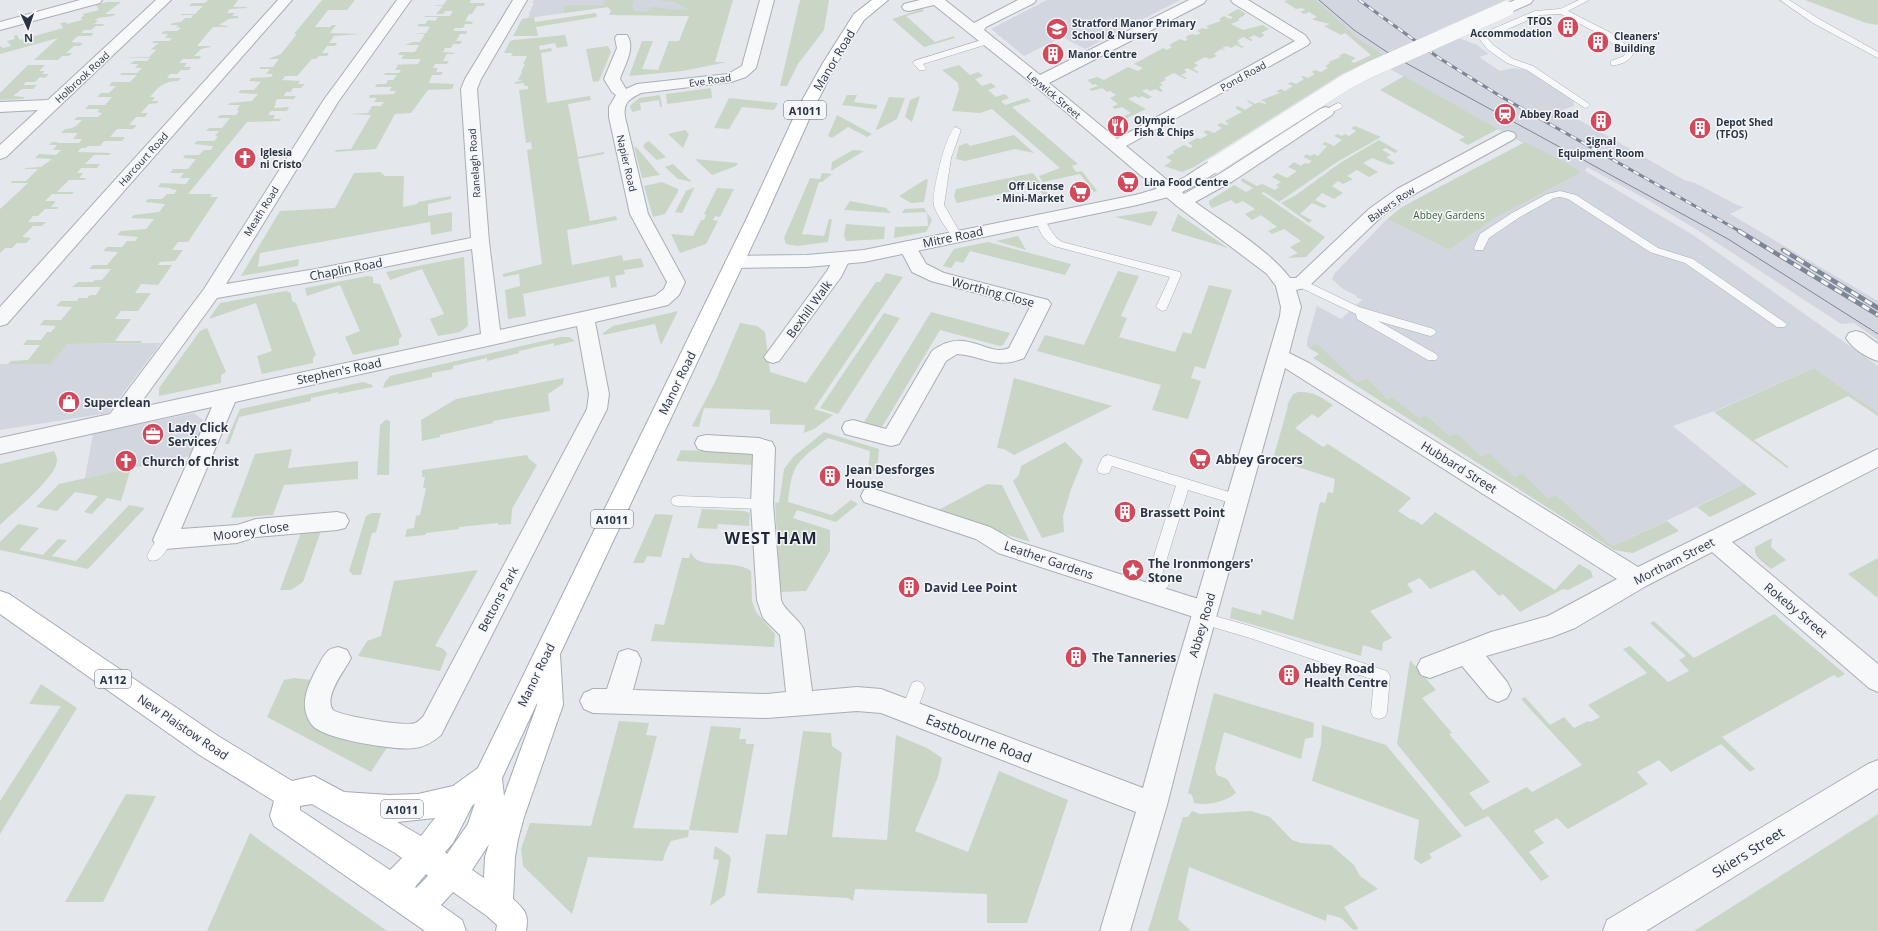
<svg xmlns="http://www.w3.org/2000/svg" width="1878" height="931" viewBox="0 0 1878 931" font-family="'Open Sans',sans-serif">
  <rect width="100%" height="100%" fill="#e4e7ec"/>
  <!-- built -->
  <path fill="#d2d6de" d="M534 0H706L689 16H663L664 11H634L608 7 528 18 530 14 529 13 534 3H532Z
    M1047 0H1180L1085 49 1062 37 1024 56 991 29Z
    M1306 0H1506L1438 30 1477 45 1489 54 1479 57 1500 71 1513 68 1526 70 1573 99 1574 106 1562 110 1684 180 1695 183 1737 205 1744 207 1730 214 1878 301V340L1854 323 1841 324 1702 233 1653 203 1587 167 1585 171 1693 235 1878 366V413L1814 368 1717 410 1673 426 1744 484 1613 546 1556 495 1548 498 1522 474 1515 477 1489 454 1482 457 1457 433 1450 436 1426 415 1419 418 1392 397 1388 399 1367 378 1357 382 1317 343 1309 348 1307 346V341L1317 306 1341 319 1362 300 1356 297 1357 296 1343 289 1332 279 1335 273 1387 219 1449 250 1497 217 1582 172 1567 163 1525 142 1523 143 1390 69Z
    M161 343 108 413 0 430V364H51L67 344Z
    M194 413 203 420 204 427 191 456 85 478 93 434Z"/>
  <!-- green -->
  <path fill="#c9d6c5" d="M208 0H238L233 7H247V8L230 9 227 13H235L232 16H238V18L229 19 219 25 228 26 227 27H213L197 46H210V47L201 49 194 56H201L199 59H183L179 63H187L184 67H191L189 70H181L177 74H170L167 78H181L178 81C164 81 158 87 150 97H155L152 101H158V103L149 104 141 113H148L145 117H136L129 125H137L133 129H117L110 137H125L122 141H104L100 146H88L86 148H81L78 152 111 153 109 155H94L85 164H100L97 168H81L77 173H83L79 178H86L84 180H69L57 192H74L72 194H52L45 201H56L51 207H58L57 209H45L38 216H33L28 222H46L42 226H33L22 237 31 238 26 243H17L12 248H5L0 253V209L28 183H11L12 181H26L38 169H24L26 168 41 167 52 159 35 158 39 154 56 155 61 150H53L57 145H49L52 142H58L57 143H79L82 139H73L78 133H61L65 129C73 129 77 126 82 120H74L77 117H98L102 113 97 112 100 109H85L89 105H105L112 97H97L101 93H109L116 86H109L112 82H130L137 75H120L122 73H137L142 68H135L138 64H130L134 61H147L150 58 120 57H149L156 50 151 49 159 43H152L154 41H169L172 38H165L168 34H161L164 31H177L181 28 176 27 178 25H170L173 23 181 22 185 18H191L193 15H180L182 14H195L203 6H189L192 3H205Z
    M322 0H355L347 10H328L315 27H330L332 25H336L330 33 361 34 334 36 329 43H337L335 46H327L322 53H329L327 56H319L316 59H312L297 76H285L282 80 300 81 298 84H305L301 88H293L291 92H286L284 96H296L294 99H277L275 103H276L274 108 289 107 287 111H271L268 115H275L273 119H281L280 121 247 122 188 194H212L210 197H218L188 242H178L172 250H183L175 261 160 262 158 265H172L158 285 141 284 135 293H151L138 311H121L115 319H131L115 341H142L141 343 67 344 51 364H8L11 361 28 360 40 345H23L27 340H41L47 332H51L56 326 40 325 44 320H61L72 307 56 306 61 301H77L79 298H87L90 295H96L101 287H72L78 282H93L95 280H102L111 269H89L93 265H107L118 252 103 251 107 247H122L127 241H135L138 237 117 235 121 231 146 229 154 219 131 218 134 215 159 212 165 204 145 202 148 199H162L167 194H174L177 190 170 189 171 188 158 187 161 183 186 184 190 178H180L184 173H170L173 169H188L196 159 183 158 185 155H199L204 150H211L213 146 194 144 197 141H214L218 137 215 136 219 131H206L209 128H222L230 118H217L220 115H236L239 111 237 110 240 105H228L230 103 252 101 258 94 238 93 241 90H254L261 82 249 81 251 78 271 77 273 74H266L270 69H259L261 67H273L279 59H268L281 54 297 34H294Z
    M447 0H471L470 3H485L484 6H477L472 14H469L465 21 473 22 472 24H465L463 28H455L453 31H467L466 34H460L456 41H462L460 44H453L451 48H445L443 52 455 53 454 54H447L443 61H449L447 64H435L433 68H438L436 72H443L441 75H432L429 83 454 84 452 89 428 90 411 113 395 114 376 149 335 152 336 150 351 149 371 115 348 114 368 113 372 106H381L384 102H374L377 98H369L370 95 394 94 396 91H389L392 87H375L377 84H386L388 80H393L397 75H384L385 73H399L401 70H395L398 65H391L418 64 421 59H401L404 55H398L400 52H415L419 45H405L413 42H420L425 34H412L426 33 430 27 417 26 419 24H425L428 20 435 21 438 17H424L425 16H450L453 11H445L443 14H436L443 6H431L443 5Z
    M605 0H634L632 5 634 11H648L651 7H654L677 10 688 9 673 1 656 0H733L715 62H727L683 71 629 76 642 41H653L642 69 658 70 669 41H679L689 16 609 15 611 11 608 7 563 13 565 5H603Z
    M800 0H829L824 30 798 64 787 86H780Z
    M1288 0H1315L1360 40 1383 55 1342 74 1194 167 1182 172 1164 166 1172 161 1166 157 1174 153 1173 151 1184 145 1190 148 1193 146 1188 143 1197 138 1200 139 1208 135 1203 132 1207 130 1214 133 1222 128 1217 125 1221 123 1226 125 1229 124 1225 121 1242 112 1235 108 1238 106 1245 110 1253 105 1247 101 1248 100 1255 104 1259 102 1265 104 1266 103 1261 100 1280 93 1276 91 1281 89 1285 91 1293 86 1288 84 1291 82 1296 84 1304 79 1301 77 1303 76 1308 78 1315 74 1311 72 1315 70 1321 72 1328 68 1325 66 1330 63 1328 62 1341 57 1339 56 1344 53 1356 58 1351 61 1354 63 1371 55 1345 33 1341 35 1324 26 1330 24 1314 20 1312 19 1317 17 1309 12 1304 14 1300 12 1305 10 1302 8 1296 9 1284 1Z
    M1805 0H1878V25L1866 23Z
    M107 2H121L105 14H116C109 19 101 15 95 20L98 21 94 24H105L102 26H96L91 30H84L81 33H94L91 36H78L71 42 83 43 80 46H74L66 53H72L69 56H62L58 60H34L58 38 0 54V46L3 48 11 46 7 41 15 39 14 36 17 35 20 40 63 28 60 23 66 22 67 24 82 20 81 17 84 16 83 14 99 10 96 5Z
    M922 9 924 11 906 16 935 42 954 36 955 38 924 47 892 19Z
    M1238 9 1246 14 1238 19 1240 20 1231 24 1243 30 1263 25 1269 29 1261 33 1265 35 1260 38 1254 35 1249 38 1253 40 1251 41 1243 37 1237 41 1240 43 1238 44 1244 47 1242 48 1236 45 1231 48 1227 46 1222 48 1226 51 1221 49 1214 54 1217 56 1210 59 1205 57 1194 63 1198 65 1193 69 1199 72 1197 73 1187 68 1184 70 1187 72 1181 75 1187 78 1185 79 1174 73 1164 78 1166 80 1160 83 1163 85 1159 87 1163 91 1161 92 1155 89 1151 91 1146 89 1142 91 1152 97 1148 99 1142 96 1139 98 1135 96 1128 99 1146 109 1127 118 1124 116 1131 113 1122 107 1115 109 1112 107 1118 104 1110 98 1116 95 1110 91 1107 92 1102 88 1092 91 1089 89 1098 86 1095 84 1093 85 1087 80 1097 77 1104 80 1128 67 1138 71 1143 68 1134 64 1163 48 1167 50 1172 47 1169 45 1180 39 1185 41 1188 39 1185 37 1192 34 1196 35 1201 33 1197 31 1202 28 1206 29 1209 28 1206 26 1221 21 1219 19 1224 16 1230 19 1233 17 1227 15Z
    M596 13 597 17 536 27 538 36H513L522 19 534 17 535 22Z
    M565 35 568 46 557 48 555 43 539 46 540 50 551 48 552 51 541 53 547 103 590 96 591 100 568 104 578 157 604 152V154L578 159 590 221 616 216 617 220 567 230 572 265 622 255 623 261 641 258 644 267 624 270 625 274 615 276 617 287 611 288 609 276 523 294 526 316 508 319 505 290 520 286 519 274 503 277V274L542 264 527 150 532 149 531 142 526 143 519 90 528 89V86H524V83L514 84 516 82 523 80H518L522 72H521L525 64H523L527 56H511L513 53H504L510 41 514 40Z
    M608 46 611 52 599 81 593 82 586 49Z
    M28 65H45L39 71H45L42 74H49L45 78 40 77 35 82H26L23 85H37L33 89H22L13 96 25 97 23 99 0 100V93Z
    M959 65 970 75 978 72 983 76 975 79 982 86 991 83 996 87 988 90 996 97 1005 94 1009 98 1001 101 1005 105 1027 98 1031 101 1012 107 1078 164 1072 166 1076 172 1082 171 1097 191 1094 192 1080 174 1043 182 1039 176 1060 168 992 109 980 113 952 111 959 89 958 83 942 70Z
    M1404 76 1498 129 1468 145 1459 140 1465 137 1380 90Z
    M711 88 712 98 667 104 666 94Z
    M660 95 662 107H660L659 100 640 103 641 110 632 112 630 106 639 98Z
    M847 95H857L854 102 877 105 876 109 842 105Z
    M920 96 912 122 905 117 910 100Z
    M889 97 905 98 897 119 877 130 876 129Z
    M729 98 778 103 774 110 742 107 729 129 714 128Z
    M837 115 872 134 867 137 848 127 832 138 828 136Z
    M1355 126 1381 137 1337 162 1279 202 1264 192 1261 193 1325 237 1306 257 1287 258 1298 253 1290 247 1301 241 1284 229 1272 234 1268 231 1277 227 1261 215 1252 220 1245 214 1255 209 1243 201 1236 204 1231 200 1212 208 1209 204V201L1234 185 1246 192 1253 188 1241 181 1242 178 1257 186 1262 184 1275 190 1279 187 1276 185 1281 182 1272 177 1277 173 1287 178 1297 171 1288 167 1294 162 1301 166 1305 163 1308 164 1312 161 1303 157 1307 154 1310 156 1314 154 1318 156 1327 146 1322 144 1325 142 1334 146 1342 140 1334 136 1337 134 1342 136 1345 134 1349 136 1356 131 1351 128Z
    M685 130 689 134 683 148 668 134Z
    M1014 135 1034 153 1015 149 965 161 956 159 959 146 967 143 970 146Z
    M1379 140 1398 151 1395 153 1386 148 1382 150 1391 155 1386 157 1395 163 1390 165 1372 158 1363 163 1378 172 1369 177 1357 170 1347 176 1353 179 1343 184 1338 181 1332 186 1343 193 1334 199 1322 193 1315 200 1327 206 1324 208 1312 203 1300 214 1312 220 1309 223 1281 203 1296 195 1340 163Z
    M649 141 666 157 657 160 643 147 645 143Z
    M1525 142 1567 163 1582 172 1497 217 1449 250 1387 219 1402 207 1426 194Z
    M634 146 637 148 660 175 642 178Z
    M853 150 864 151 831 171 832 162Z
    M695 159 738 163 736 166 712 175Z
    M673 164 692 182 678 179 665 167Z
    M380 172 385 176H404L403 207 417 204 418 202 451 196V199L428 204V216L452 212V231L431 235 430 222 260 253 258 267 299 259 298 266 241 276 280 211 335 208 354 173Z
    M822 173 832 174 822 182H819L802 234 824 236 829 219H832L828 242 797 246 786 244 784 238 810 178 820 179Z
    M1033 173 1054 201 1048 202 1037 186 957 203 954 196 956 189Z
    M926 179 928 180 924 202 911 203 899 196Z
    M662 182 678 189V192L665 214 653 217 644 186Z
    M695 187 682 213 675 212 686 191Z
    M717 188 734 189 720 217 715 216 713 220 718 221 706 244 680 253 671 234 693 236 701 220H704L706 215 704 214Z
    M850 201 886 208 891 213 844 210Z
    M924 208 932 220 926 232 894 238 895 227 928 226 927 212 902 213 904 209Z
    M1153 211 1158 212 1151 226 1115 217Z
    M1178 214 1228 248 1171 231Z
    M846 224 885 227 884 239 846 241 844 235Z
    M1018 236 1026 250 996 241Z
    M988 242 1071 264 1065 275 970 251 963 263 956 261 951 268 943 266 954 249Z
    M464 257 468 326 460 332 438 336 430 319 444 314 422 269 390 280 386 272Z
    M1118 271 1139 276 1121 316 1127 318 1119 337 1175 352 1183 332 1191 334 1209 285 1232 290 1205 369 1195 366 1191 378 1201 381 1188 419 1152 410 1161 385 1037 351 1045 335 1084 345Z
    M886 273 903 277 814 409 833 415 814 429 804 433 805 425 770 424V410L704 408 699 427 692 426 715 382 740 323 757 326 765 332 770 372 806 383 876 282H880Z
    M368 276 373 277V283L380 284 402 336 399 339V345L353 355 345 337 360 331 340 285 307 296 305 288Z
    M286 291 291 293 292 301 296 303 316 355 313 358V363L262 374 257 356 272 351 256 303 209 319 220 303Z
    M678 311 661 345 655 324 603 335V333L613 326Z
    M931 312 1010 333 1003 345 1000 346 940 330 882 427 864 422Z
    M884 313 900 318 838 414 820 408Z
    M207 328 226 372 221 375V383L159 396V388L200 331Z
    M561 337H569L575 341 554 346V343L519 351V353L487 361V358L453 366V369L432 373V377L383 388 385 382 390 376Z
    M1317 343 1357 382 1367 378 1388 399 1392 397 1419 418 1426 415 1450 436 1457 433 1482 457 1489 453 1515 477 1522 473 1548 498 1556 495 1613 546 1667 521 1679 531 1633 553 1614 550 1313 358 1319 354 1309 348Z
    M1814 368 1878 413V416L1848 396 1754 440 1789 467 1787 468 1714 412Z
    M564 378 563 384 548 394 550 411 493 421V423L440 435V437L422 441 421 420 456 399Z
    M1014 378 1112 406 1014 455 1004 449 997 448Z
    M363 382 372 385 373 387 338 394V392L311 398V401L239 417 229 444H225L240 409Z
    M1298 392C1313 391 1321 397 1333 405L1318 418 1312 414 1295 428 1323 447 1328 444 1411 498 1398 511 1412 520 1413 519 1422 525 1435 512 1555 590 1579 564 1591 571 1593 577 1568 590 1563 589 1520 612 1503 594 1499 596 1474 570 1430 589 1420 578 1407 584 1413 592 1370 611 1392 638 1383 642 1382 651 1363 645 1361 656 1230 618 1232 607 1261 615 1262 610 1293 620 1320 502 1325 503 1328 492 1333 493 1335 479 1273 459 1288 406 1287 405 1293 394Z
    M387 419 388 421H390L389 475H377L380 425Z
    M824 432 879 449 877 471H868L870 451 828 438C798 461 792 462 788 502L832 515 851 500 858 504 836 522 797 510 793 518 830 530V551L806 591 780 592 775 502 779 503 784 469 793 457Z
    M1065 442 1083 460 1071 489 1063 516 1064 532 1042 538 1013 481 1019 475 1021 466Z
    M292 449 288 468 358 461V479L284 485 273 515 231 518 255 454Z
    M681 450 749 453 755 454 754 465 676 461Z
    M54 451C55 453 57 457 57 460 58 476 12 513 0 525V464Z
    M527 455 529 459 537 465 512 509 511 524 498 525V523L459 527V529L426 533 425 535 405 537 407 529 414 528 416 516 420 515 426 488H423L425 477H422V470Z
    M131 468 121 501 107 498 92 514 84 512 98 496 75 492 57 511 36 507 59 484Z
    M987 484 1002 485 1030 542 935 512Z
    M1744 484 1757 494 1710 517 1697 507Z
    M129 505 145 508 88 569 0 550V542L18 524 39 528 19 550 43 555 58 539 67 540 52 556 76 561Z
    M702 509 744 511 750 513 749 526 718 524 717 529 697 528Z
    M371 513H381L376 532 372 533 361 575H353L349 571 366 516Z
    M655 514 673 515 661 557 647 556 644 563H633Z
    M322 528 303 582 291 590H280L302 530Z
    M1772 538 1771 547 1786 560 1771 569C1764 563 1753 557 1755 547Z
    M691 552C696 571 734 558 751 571L752 601 756 612 775 634 774 647 651 641 655 624 664 625 682 558H689Z
    M1878 558V598L1848 574Z
    M478 570 435 646 442 648 447 653 440 671 358 656 367 641 381 636 394 581Z
    M1774 614 1845 674 1838 678 1834 675 1722 737 1755 769 1750 772 1721 744 1671 772 1659 760 1637 772 1648 784 1568 829 1557 818 1534 831 1544 843 1529 852 1549 877 1541 881 1488 816 1465 827 1397 744 1410 660 1436 690 1422 698 1452 733 1449 734 1490 782 1469 793 1483 810 1527 787 1532 792 1582 765 1521 699 1525 697 1550 725 1564 717 1574 728 1588 721 1590 722 1600 717 1588 705 1647 673 1623 649 1630 646 1668 682 1689 671 1679 660 1686 656 1650 623 1654 621 1694 658Z
    M294 678 312 680 309 710 390 743 371 772 267 717 284 680Z
    M41 684 77 708 0 834V801L61 706 29 704Z
    M1214 693 1314 723 1313 737 1305 739 1301 759 1224 732 1215 768 1217 775 1227 779 1236 793C1225 802 1208 806 1194 803L1192 795 1188 793Z
    M619 721 649 723 646 735 657 736 633 828 689 830 711 726 741 728 739 739H746V744H754L738 833 689 830 688 837 671 841 665 853 663 861 588 857 572 914 523 866 521 849 530 823 591 826Z
    M1322 725 1386 745 1462 836 1429 854 1432 858 1421 864 1414 859 1419 820 1312 781 1321 745Z
    M803 731 831 733 832 746 842 753 832 837 887 840 896 735 927 748 942 758 938 777 915 831 968 852 999 771 1068 800 1027 923H987V894L855 889 853 901 848 898 757 893 766 834 787 835Z
    M126 794 156 796 103 902H65Z
    M1192 811 1200 814 1251 811 1270 817 1292 840 1301 843 1331 845 1354 865 1360 876 1378 889 1344 907 1358 928 1356 930 1352 929 1341 918 1327 914 1326 921 1189 867 1178 919 1191 931H1148L1183 817H1188Z
    M1878 814V931H1694Z
    M250 833 262 842 387 931H207Z
    M715 846 729 855 731 859 725 895 710 906 719 860 713 859Z"/>
  <g fill="none" stroke-linecap="round" stroke-linejoin="round">
    <!-- service casing -->
    <g stroke="#a9aeb7" stroke-width="1">
      <path id="service" d="M1579 0H1589L1568 11 1611 33 1626 45 1633 54C1630 61 1619 66 1611 65V61L1624 56 1625 54 1605 37 1561 14 1540 15 1487 38 1493 45 1513 59 1533 66 1588 103 1590 105 1588 107 1585 108 1527 70 1507 63 1487 49 1479 38 1481 34 1535 11 1560 9Z
        M1780 0H1789L1819 19 1878 52V58L1813 23Z
        M988 38 991 39V43L923 64 926 68 925 70H919L913 63 914 61Z
        M1338 103 1341 104 1343 106 1341 108 1326 115 1321 112Z
        M956 127 961 130 951 158 944 205 962 236 957 239 953 238C947 229 938 217 934 206 931 196 946 130 956 127Z
        M1560 191 1576 195 1658 248 1693 259 1787 324 1785 327H1777L1685 263 1650 252 1568 199 1560 197 1554 198 1520 217 1489 238 1483 250H1475L1474 248 1480 234 1512 213 1547 194Z
        M1040 216C1047 218 1050 235 1062 242L1180 272 1181 275 1166 310 1162 311 1156 307 1170 277 1054 246C1043 240 1039 230 1035 219Z
        M1301 279 1359 307 1434 329 1436 332 1434 335 1430 336 1378 321 1436 354 1438 357 1436 360H1428L1357 319 1356 314 1297 286 1295 283Z
        M1108 455 1242 496 1244 500 1242 504 1237 505 1188 490 1161 578 1167 580 1169 584 1167 588C1160 591 1155 588 1148 585L1146 581 1176 486 1112 466 1109 473 1104 474 1099 473 1097 469 1103 457Z
        M678 496 762 499 767 500 769 504 767 508 762 509 678 506 673 505 671 501 673 497Z
        M165 534 170 536 172 540C167 549 161 564 149 560L147 556C151 548 157 537 165 534Z
        M1204 613 1250 626 1387 671 1390 676 1387 712 1385 717 1379 719 1373 717 1371 712 1374 680 1250 638 1199 623 1197 619 1199 615Z
        M917 681 922 683 925 688 915 716 909 718 903 716 901 711 912 683Z"/>
    </g>
    <!-- pedestrian casing -->
    <g stroke="#a9aeb7" stroke-width="2">
      <path id="pedestrian" d="M842 254 848 255 850 259 841 277 779 361 773 363 767 361 764 357 767 353 827 271 836 255Z
        M871 488 990 527 1013 540 1214 604 1217 611 1214 618 1206 621 998 553 976 539 864 502 861 496 864 490Z"/>
    </g>
    <!-- minor casing -->
    <g stroke="#a9aeb7" stroke-width="2">
      <path id="minor" d="M80 0H102L100 3 0 30V22Z
        M156 0H171L6 157 0 159V145L38 110 0 112V102L48 100Z
        M278 0H292L7 324 0 326V307Z
        M397 0H411L338 102 226 284 316 269 471 238 461 89 465 79 513 0H527L481 79 477 89 489 242 500 330 655 296 664 289 667 282 630 214 609 117V107L616 95 612 92 604 79 617 48 615 38 617 35H627C636 48 624 66 620 79L626 89 637 84 728 74 742 66 760 0H774L756 68 746 77 731 82 641 93C629 99 623 103 625 117L648 214 685 282 679 295 668 305 595 322 609 394 607 409 441 735C434 741 425 747 414 748 397 751 322 739 312 725 300 709 305 692 313 676 317 668 323 655 329 650 331 648 336 648 338 647L347 650 351 658C345 670 323 697 333 710 341 716 406 727 415 723 418 722 420 719 423 717L587 409 589 394 577 326 235 402 181 529 237 525 256 519 337 512 345 514 349 521 345 528 337 530 256 537 237 543 165 549 157 547 153 540 212 407 0 454V438L110 414 204 289 323 101ZM472 249 481 334 137 408 217 298 316 281Z
        M920 0H945L974 23 1018 0H1036L1034 3 986 27 984 30 1040 75 1189 0H1206L1204 3 1049 83 1117 139 1295 41 1233 3 1231 0H1248L1305 35 1310 42 1308 45 1126 146 1184 194 1221 173 1320 109 1326 107 1332 109 1334 112 1332 115 1233 181 1195 202C1225 224 1268 249 1290 278H1296L1369 209 1397 189 1502 133 1508 131 1514 133 1516 136 1514 139 1409 197 1381 217 1308 287 1296 290 1301 307 1289 353 1309 363 1638 567 1878 449V467L1732 542 1878 664V692L1869 688 1712 552 1646 586 1575 628 1552 637 1486 656 1507 682 1511 690 1507 698 1498 702 1489 698 1462 666 1430 678 1421 675 1417 667 1421 659 1491 632 1548 616 1617 579 1285 368 1199 679 1167 805 1130 931H1100L1136 812 881 713 857 711 767 718 593 713 584 709 580 701 584 693 593 689H607L619 652 628 649 637 652 641 660 633 690 767 694 786 692 780 635 763 618 757 600 751 504 753 454 706 451 698 449 695 443 698 437 706 435 759 438 772 442 775 448 773 504 781 600C785 612 799 618 804 630L812 691 857 687 881 689 1143 788 1173 679 1280 316 1281 307 1276 286 1267 274 1177 206 1034 85 934 5 909 11 904 10 902 7 904 4Z
        M908 241 914 243 926 264 944 273 1048 300 1051 304 1024 358C995 370 985 356 957 354L946 361 899 444 891 446 845 434 842 428 845 422 853 420 886 429 932 351C967 325 986 358 1009 348L1030 307 931 281 912 272 899 247 902 243Z
        M1856 331 1863 333 1878 344V361C1867 358 1852 348 1846 338L1849 333Z
        M1878 760V788L1646 931H1603L1607 920 1868 764Z"/>
    </g>
    <!-- tertiary casing -->
    <g stroke="#a9aeb7" stroke-width="2">
      <path id="tertiary" d="M1515 0H1533L1531 3 1511 12H1501L1499 9 1501 6Z
        M1215 160 1221 161 1223 165 1221 169 1198 184 1176 195 1137 205 864 262 807 267 734 268 728 266 725 262 728 258 734 256 807 255 864 250 1135 195C1153 190 1169 186 1185 177 1195 171 1204 163 1215 160Z"/>
    </g>
    <!-- primary casing -->
    <g stroke="#a3abb8" stroke-width="2">
      <path id="primary" d="M872 0H888L864 20 837 63 815 106 764 220 560 654 563 705 524 817 518 839 515 857 513 899C525 910 529 914 526 931H496L497 925 487 916 453 892 441 905 462 920 466 931H425L274 826 270 816 274 801 198 754 0 614V591L9 594 218 736 292 781 314 776 344 792 389 795 418 794 453 786 478 768 746 220 799 106 823 63 854 14ZM537 703V705L504 796 502 778ZM475 803 468 824 447 854 445 852 453 843 472 806ZM312 804 395 853 402 858 390 870 300 810V806ZM435 818 421 836 397 822ZM489 844 485 857 484 878 472 870ZM426 874 428 876 416 888 415 887Z"/>
    </g>
    <!-- service -->
    <use href="#service" fill="#f7f8fa" fill-rule="evenodd"/>
    <!-- pedestrian -->
    <use href="#pedestrian" fill="#f7f8fa" fill-rule="evenodd"/>
    <!-- minor -->
    <use href="#minor" fill="#f7f8fa" fill-rule="evenodd"/>
    <!-- tertiary -->
    <use href="#tertiary" fill="#f7f8fa" fill-rule="evenodd"/>
    <!-- primary -->
    <use href="#primary" fill="#fff" fill-rule="evenodd"/>
    <!-- tram -->
    <path stroke="#7d8696" stroke-width="1" d="M1319 0 1354 30 1393 56 1728 239 1878 334"/>
    <!-- rail-far1 casing -->
    <g stroke="#7d8696" stroke-width="3">
      <path id="rail-far1" d="M1359 0 1439 58 1500 96 1741 232"/>
    </g>
    <!-- rail casing -->
    <g stroke="#7d8696" stroke-width="4.5">
      <path id="rail" d="M1739 231 1878 315
        M1783 250 1878 308"/>
    </g>
    <!-- rail-far1 -->
    <use href="#rail-far1" stroke="#f4f6f9" stroke-width="2" stroke-dasharray="6" stroke-linecap="butt"/>
    <!-- rail -->
    <use href="#rail" stroke="#f4f6f9" stroke-width="3" stroke-dasharray="8" stroke-linecap="butt"/>
    <!-- tertiary-bridge casing -->
    <g stroke="#a9aeb7" stroke-width="16" stroke-linecap="butt">
      <path id="tertiary-bridge" d="M1215 165 1346 82 1369 70 1506 9"/>
    </g>
    <!-- tertiary-bridge -->
    <use href="#tertiary-bridge" stroke="#f7f8fa" stroke-width="16"/>
  </g>
  <!-- icons -->
  <defs>
    <g id="building-disc" transform="scale(1.15)"><circle r="9.5" fill="#d1495b" stroke="#f4f6f9"/><path d="M-4-6H4V6H1V3H-1V6H-4ZM-2.5-4.3h1.7v1.8h-1.7ZM.8-4.3h1.7v1.8H.8ZM-2.5-1h1.7V.8h-1.7ZM.8-1h1.7V.8H.8Z" fill="#fff"/></g>
    <g id="school-disc" transform="scale(1.15)"><circle r="9.5" fill="#d1495b" stroke="#f4f6f9"/><path d="M0-5L7-2L0 1L-7-2ZM-4 1L0 2.5L4 1V4Q0 6-4 4Z" fill="#fff"/></g>
    <g id="station-disc" transform="scale(1.15)"><circle r="9.5" fill="#d1495b" stroke="#f4f6f9"/><path d="M-3-6H3Q5-6 5-4V2Q5 4 3 4L4.5 6H3L1.5 4h-3L-3 6H-4.5L-3 4Q-5 4-5 2V-4Q-5-6-3-6ZM-3.5-4v3h7v-3ZM-3.5 1v1.5H-2V1ZM2 1v1.5H3.5V1Z" fill="#fff"/></g>
    <g id="restaurant-disc" transform="scale(1.15)"><circle r="9.5" fill="#d1495b" stroke="#f4f6f9"/><path d="M-5-6h1v4h1v-4h1v4h1v-4h1v5L-1.5 .5V6h-2V.5L-5-1ZM5-6V6H3V1.5H1.5Q1.5-4 5-6Z" fill="#fff"/></g>
    <g id="church-disc" transform="scale(1.15)"><circle r="9.5" fill="#d1495b" stroke="#f4f6f9"/><path d="M-1.2-6h2.4v3.5h3.3v2.4h-3.3V6h-2.4V-.1h-3.3v-2.4h3.3Z" fill="#fff"/></g>
    <g id="supermarket-disc" transform="scale(1.15)"><circle r="9.5" fill="#d1495b" stroke="#f4f6f9"/><path d="M-6-5.5h2.5l.6 2H6L4.5 2H-2.5L-4.4-4H-6ZM-1.5 3.2a1.3 1.3 0 1 0 .1 0ZM3 3.2a1.3 1.3 0 1 0 .1 0Z" fill="#fff"/></g>
    <g id="shop-disc" transform="scale(1.15)"><circle r="9.5" fill="#d1495b" stroke="#f4f6f9"/><path d="M-5-2.5h2.3a2.7 3.5 0 0 1 5.4 0H5L5.5 6h-11ZM-1.5-2.5h3a1.5 2.3 0 0 0-3 0Z" fill="#fff"/></g>
    <g id="office-disc" transform="scale(1.15)"><circle r="9.5" fill="#d1495b" stroke="#f4f6f9"/><path d="M-6-3h4V-5.5h4V-3h4V5H-6ZM-1-4.5V-3h2v-1.5ZM-6 0V1H6V0Z" fill="#fff"/></g>
    <g id="sight-disc" transform="scale(1.15)"><circle r="9.5" fill="#d1495b" stroke="#f4f6f9"/><path d="M0-6L1.8-2.2L6-1.7L2.9 1.2L3.7 5.4L0 3.3L-3.7 5.4L-2.9 1.2L-6-1.7L-1.8-2.2Z" fill="#fff"/></g>
  </defs>
  <g fill-rule="evenodd">
    <use href="#building-disc" x="1568" y="27"/>
    <use href="#school-disc" x="1057" y="29"/>
    <use href="#building-disc" x="1598" y="42"/>
    <use href="#building-disc" x="1053" y="54"/>
    <use href="#station-disc" x="1505" y="114"/>
    <use href="#building-disc" x="1601" y="121"/>
    <use href="#restaurant-disc" x="1118" y="126"/>
    <use href="#building-disc" x="1700" y="128"/>
    <use href="#church-disc" x="245" y="158"/>
    <use href="#supermarket-disc" x="1128" y="182"/>
    <use href="#supermarket-disc" x="1080" y="192"/>
    <use href="#shop-disc" x="69" y="402"/>
    <use href="#office-disc" x="153" y="434"/>
    <use href="#supermarket-disc" x="1200" y="459"/>
    <use href="#church-disc" x="126" y="461"/>
    <use href="#building-disc" x="830" y="476"/>
    <use href="#building-disc" x="1125" y="512"/>
    <use href="#sight-disc" x="1133" y="570"/>
    <use href="#building-disc" x="909" y="587"/>
    <use href="#building-disc" x="1076" y="657"/>
    <use href="#building-disc" x="1289" y="675"/>
  </g>
  <g text-anchor="middle" dominant-baseline="central" stroke-width="3" stroke-linejoin="round" paint-order="stroke">
    <!-- far-poi labels -->
    <g font-size="10" font-weight="bold" fill="#2b3445" stroke="#f4f6f9" text-anchor="start">
      <text x="1552" y="21" text-anchor="end">TFOS<tspan x="1552" dy="12">Accommodation</tspan></text>
      <text x="1072" y="23">Stratford Manor Primary<tspan x="1072" dy="12">School &amp; Nursery</tspan></text>
      <text x="1614" y="36">Cleaners'<tspan x="1614" dy="12">Building</tspan></text>
      <text x="1068" y="54">Manor Centre</text>
      <text x="1520" y="114">Abbey Road</text>
      <text x="1134" y="120">Olympic<tspan x="1134" dy="12">Fish &amp; Chips</tspan></text>
      <text x="1716" y="122">Depot Shed<tspan x="1716" dy="12">(TFOS)</tspan></text>
      <text x="1601" y="141" text-anchor="middle">Signal<tspan x="1601" dy="12">Equipment Room</tspan></text>
      <text x="260" y="152">Iglesia<tspan x="260" dy="12">ni Cristo</tspan></text>
      <text x="1144" y="182">Lina Food Centre</text>
      <text x="1064" y="186" text-anchor="end">Off License<tspan x="1064" dy="12">- Mini-Market</tspan></text>
    </g>
    <!-- far-street labels -->
    <g font-size="10" fill="#2b3445" stroke="#f4f6f9">
      <text transform="translate(1243 76) rotate(-29)">Pond Road</text>
      <text transform="translate(82 77) rotate(-43)">Holbrook Road</text>
      <text transform="translate(710 80) rotate(-8)">Eve Road</text>
      <text transform="translate(1054 95) rotate(40)">Leywick Street</text>
      <text transform="translate(143 159) rotate(-48)">Harcourt Road</text>
      <text transform="translate(474 163) rotate(-94)">Ranelagh Road</text>
      <text transform="translate(627 163) rotate(77)">Napier Road</text>
      <text transform="translate(1391 204) rotate(-35)">Bakers Row</text>
      <text transform="translate(261 211) rotate(-58)">Meath Road</text>
    </g>
    <!-- far-park labels -->
    <g font-size="10" fill="#3f6138" stroke="#f4f6f9">
      <text x="1449" y="215">Abbey Gardens</text>
    </g>
    <!-- shield labels -->
    <g fill="#f4f6f9" stroke="#676e7b" stroke-width="1">
      <rect x="784" y="101" width="42" height="18" rx="3"/>
      <rect x="591" y="510" width="42" height="18" rx="3"/>
      <rect x="95" y="670" width="36" height="18" rx="3"/>
      <rect x="381" y="800" width="42" height="18" rx="3"/>
    </g>
    <g font-size="11" font-weight="bold" fill="#2b3445">
      <text x="805" y="110">A1011</text>
      <text x="612" y="519">A1011</text>
      <text x="113" y="679">A112</text>
      <text x="402" y="809">A1011</text>
    </g>
    <!-- street labels -->
    <g font-size="12" fill="#2b3445" stroke="#f4f6f9">
      <text transform="translate(834 60) rotate(-59)">Manor Road</text>
      <text transform="translate(953 237) rotate(-12)">Mitre Road</text>
      <text transform="translate(346 269) rotate(-11)">Chaplin Road</text>
      <text transform="translate(993 292) rotate(15)">Worthing Close</text>
      <text transform="translate(809 309) rotate(-54)">Bexhill Walk</text>
      <text transform="translate(339 371) rotate(-12)">Stephen's Road</text>
      <text transform="translate(677 383) rotate(-64)">Manor Road</text>
      <text transform="translate(1459 467) rotate(32)">Hubbard Street</text>
      <text transform="translate(251 531) rotate(-8)">Moorey Close</text>
      <text transform="translate(1049 560) rotate(19)">Leather Gardens</text>
      <text transform="translate(1674 561) rotate(-27)">Mortham Street</text>
      <text transform="translate(498 599) rotate(-62)">Bettons Park</text>
      <text transform="translate(1796 610) rotate(40)">Rokeby Street</text>
      <text transform="translate(1202 625) rotate(-74)">Abbey Road</text>
      <text transform="translate(536 675) rotate(-64)">Manor Road</text>
      <text transform="translate(183 727) rotate(34)">New Plaistow Road</text>
    </g>
    <!-- poi labels -->
    <g font-size="12" font-weight="bold" fill="#2b3445" stroke="#f4f6f9" text-anchor="start">
      <text x="84" y="402">Superclean</text>
      <text x="168" y="427">Lady Click<tspan x="168" dy="14">Services</tspan></text>
      <text x="1216" y="459">Abbey Grocers</text>
      <text x="142" y="461">Church of Christ</text>
      <text x="846" y="469">Jean Desforges<tspan x="846" dy="14">House</tspan></text>
      <text x="1140" y="512">Brassett Point</text>
      <text x="1148" y="563">The Ironmongers'<tspan x="1148" dy="14">Stone</tspan></text>
      <text x="924" y="587">David Lee Point</text>
      <text x="1092" y="657">The Tanneries</text>
      <text x="1304" y="668">Abbey Road<tspan x="1304" dy="14">Health Centre</tspan></text>
    </g>
    <!-- near-street labels -->
    <g font-size="14" fill="#2b3445" stroke="#f4f6f9">
      <text transform="translate(979 738) rotate(21)">Eastbourne Road</text>
      <text transform="translate(1748 852) rotate(-32)">Skiers Street</text>
    </g>
    <!-- district labels -->
    <g font-size="16" font-weight="bold" letter-spacing="1" fill="#1d2536" stroke="#f4f6f9">
      <text x="771" y="538">WEST HAM</text>
    </g>
  </g>
  <!-- north arrow -->
  <g transform="translate(28 28) rotate(177)" stroke="#f4f6f9" stroke-width="3" paint-order="stroke">
  <path d="M0-3L7 15L0 10L-7 15Z" fill="#2b3445"/>
  <text y="-6" font-size="11" font-weight="bold" text-anchor="middle" fill="#2b3445">N</text>
  </g>
</svg>
